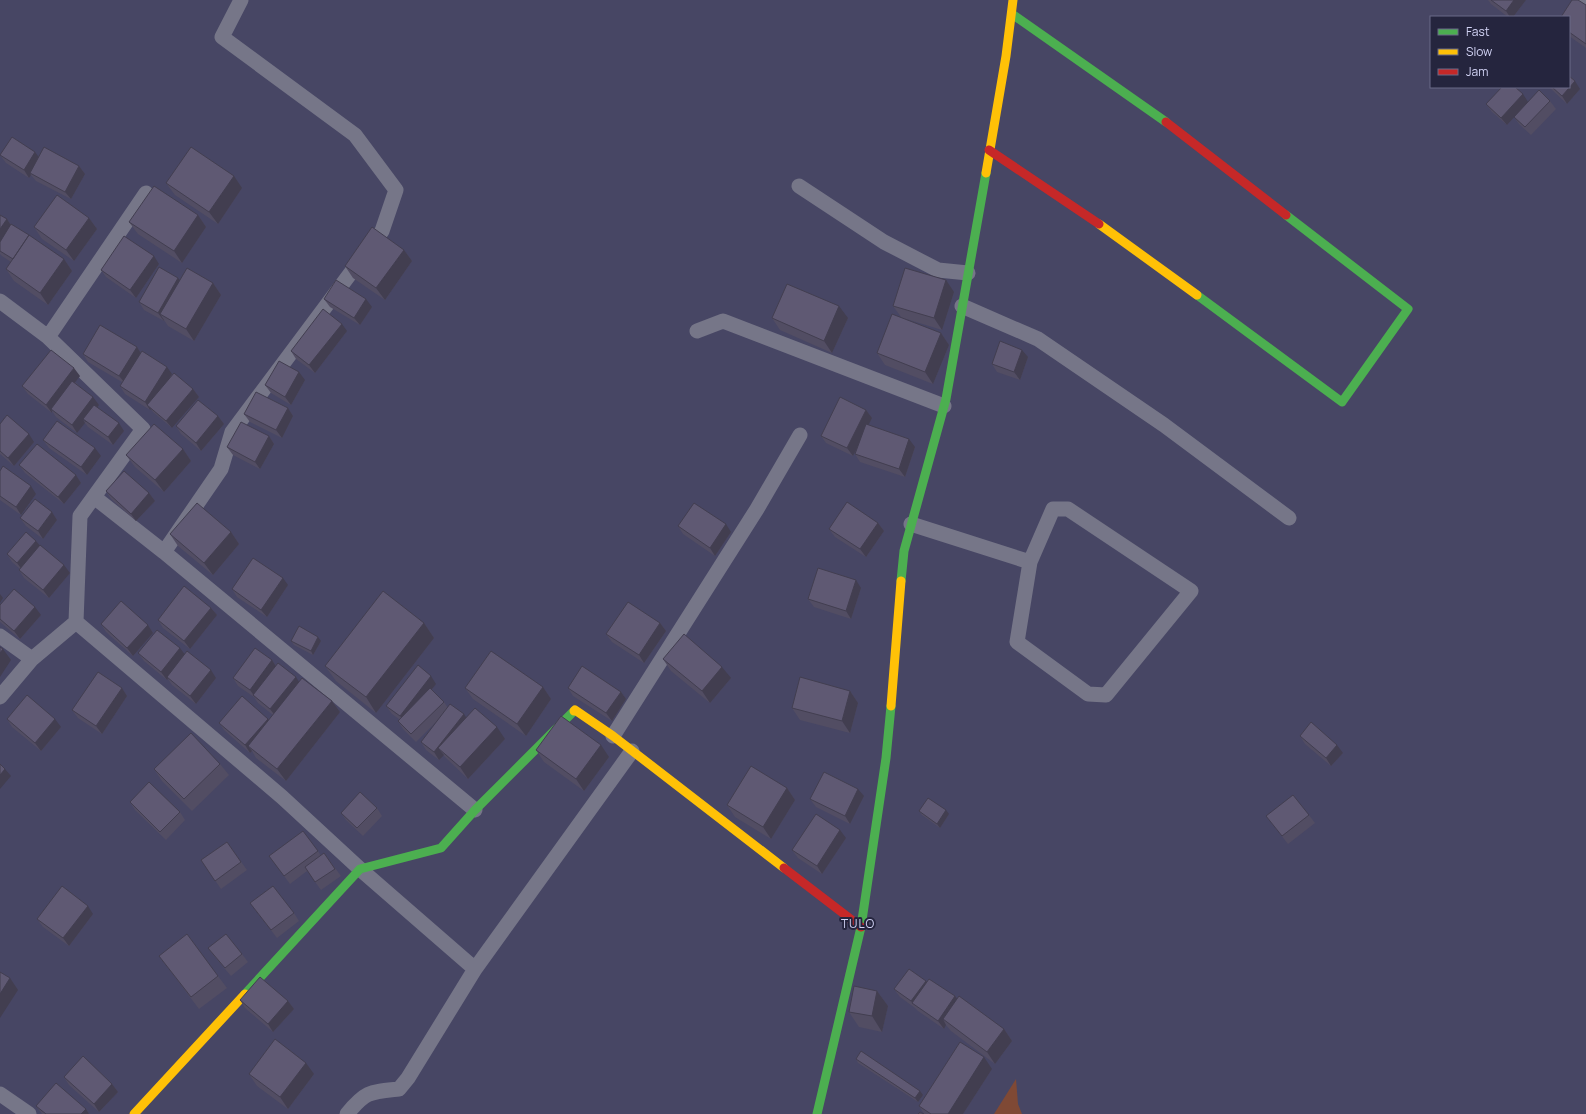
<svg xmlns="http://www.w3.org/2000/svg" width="1586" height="1114" viewBox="0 0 1586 1114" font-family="Manrope,sans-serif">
  <rect width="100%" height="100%" fill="#474664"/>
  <!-- green -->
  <path fill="#7f4935" d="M1016 1079 1018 1104 1022 1114H994Z"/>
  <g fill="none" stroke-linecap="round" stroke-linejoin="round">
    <!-- street -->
    <path stroke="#767688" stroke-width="15" d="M1585 0H1586
      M799 186 884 242 938 270 968 273
      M0 301 48 337 143 429 80 516 76 622 282 797 360 869 475 969
      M962 306 1038 339 1164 425 1289 518
      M697 331 723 321 944 406
      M48 337 146 193
      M94 497 164 552 475 810
      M1053 509H1068L1191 591 1106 695 1088 694 1017 642 1030 562Z
      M911 524 1030 562
      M164 552 221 469 232 432 382 231 396 190 355 135 222 37 241 0
      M0 636 32 659
      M0 697 32 659 76 622
      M613 736 757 509 800 435
      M0 1094 29 1114
      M347 1114C366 1091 370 1092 399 1089L408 1078 475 969 632 751"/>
    <!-- fast -->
    <path stroke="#4caf50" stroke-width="9" d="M1012 14 1166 122
      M1197 295 1342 402 1408 309 1286 215
      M901 581 904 551 946 399 986 173
      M245 994 360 869 441 848 475 810 574 711
      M817 1114 861 927 886 758 891 706"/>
    <!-- slow -->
    <path stroke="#ffc107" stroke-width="9" d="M986 173 1006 56 1013 0
      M1099 224 1197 295
      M891 706 901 581
      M574 711 575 710 613 736 784 868
      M134 1114 245 994"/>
    <!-- jam -->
    <path stroke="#c62828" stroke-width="9" d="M1166 122 1286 215
      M989 150 1099 224
      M784 868 861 927"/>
  </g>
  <!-- wall -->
  <path fill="#524d63" d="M1488 0H1526L1513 17H1508L1491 4Z
    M1586 5V48L1569 36V17Z
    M1549 87H1569L1580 89 1567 104Z
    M1550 101 1556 109 1531 135 1519 124 1514 117 1507 125 1492 112 1486 104Z
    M0 155 39 157 79 166 85 174 71 199 36 181 31 175 29 178 6 163Z
    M166 183 242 188 218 224 175 195Z
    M0 215 7 219 11 225 64 259 72 271 48 305 14 281 6 269 11 262 2 256 0 254Z
    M198 215 206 227 182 263 138 234 129 222Z
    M89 218 97 229 74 261 42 239 34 227Z
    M404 250 412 261 385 300 353 278 345 266Z
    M159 264 136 298 106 277 101 270Z
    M180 280 213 283 221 295 194 341 168 326 164 320V321L144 310 139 302Z
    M954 292 942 330 903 318 941 333 949 345 933 384 885 365 877 353 901 317 893 306Z
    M324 299 372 307 360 325 330 307Z
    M772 318H848L832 353 780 330Z
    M347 331 315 373 296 359 291 351Z
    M137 347 141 353 172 374 171 377 193 389 199 397 172 428 153 412 151 409 150 410 125 394 120 386 122 382 88 362 83 354Z
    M1028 357 1020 380 997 372 992 364Z
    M80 376 75 382 99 405 97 407 124 431 113 445 88 427 85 423 77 433 56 417 52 411V413L28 394 22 386Z
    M305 380 291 405 271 393 265 385Z
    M288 408 293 416 282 438 250 422 244 414Z
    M866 410 872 418 868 425 915 447 905 477 860 462 855 454 858 446 853 456 826 443 821 436Z
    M218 416 224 424 201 451 181 434 176 426Z
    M0 424 34 442 14 466 0 454Z
    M269 436 274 444 260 469 233 455 227 447Z
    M43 440 101 456 87 475 49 448Z
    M183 449 191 461 164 492 135 467 126 455Z
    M19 465 76 475 81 483 64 504 25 473Z
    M0 471 36 494 21 515 0 500Z
    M106 491 149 493 155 501 136 521 111 499Z
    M52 512 57 520 43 539 26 526 20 518Z
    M878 523 884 531 866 557 835 537 829 529Z
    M678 526 731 532 715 556 683 534Z
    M231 532 239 544 213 575 178 546 170 534Z
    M36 541 39 545 70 573 49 598 24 578 19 570 20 569 12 562 7 554Z
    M288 585 267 617 237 597 232 589Z
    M861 588 851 619 814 607 808 599Z
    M0 605 41 615 20 639 0 622Z
    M211 608 217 615 190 649 163 628 158 620Z
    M424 623 434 638 376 713 336 681 325 666Z
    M660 623 666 631 644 663 612 642 606 634Z
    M101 624 148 625 153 633 133 656 106 632Z
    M291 641H321L313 655 294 645Z
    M138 653 185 655 216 678 196 704 172 685 168 679 167 680 144 661Z
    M663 659 731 678 710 703 671 671Z
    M272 660 276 666 299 682 332 701 340 712 286 781 256 758 252 751 250 753 224 730 219 723 268 719 269 720 273 715 258 703 254 697 238 686 233 678Z
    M436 684 431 690 444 702 448 708 505 739 468 779 447 759 443 755 439 760 426 750 421 742 437 721 416 742 403 729 398 721 399 719 392 714 386 706Z
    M543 687 551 699 526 736 473 699 465 688Z
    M122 688 127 696 102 734 78 718 72 710Z
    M568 688 621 692 626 699 612 721 573 696Z
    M850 691 858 703 850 733 800 720 792 708Z
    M7 719 61 727 41 751 12 727Z
    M1300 736 1343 753 1331 766 1305 744Z
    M536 750 609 757 584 791 544 762Z
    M220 764 229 775 192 811 162 781 154 769Z
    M787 788 795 800 771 839 735 817 727 805Z
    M864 796 850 824 816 807 810 799Z
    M130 802 180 812 185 820 166 840 135 810Z
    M377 808 382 816 363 836 346 820 341 813Z
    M919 811 949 814 940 828 922 815Z
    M1309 815 1315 823 1288 844 1266 816Z
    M846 838 822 874 798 858 792 850Z
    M227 842 247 870 221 889 201 860Z
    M318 851 321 856 324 853 341 876 321 890 307 871 290 884 269 856Z
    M250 903 294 913 299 921 277 938Z
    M93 914 69 946 43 927 37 919Z
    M208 948 242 954 248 962 231 976 214 956Z
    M159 956 218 976 227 988 199 1009Z
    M926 981 955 996 957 999 1004 1029 1012 1041 995 1064 951 1031 946 1025 944 1029 918 1011 915 1008 900 997 894 989Z
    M877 991 888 1006 882 1032 859 1027 849 1012Z
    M240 1000 288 1001 294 1009 273 1032 245 1008Z
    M856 1059 923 1095 918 1102 858 1063Z
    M992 1069 963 1114H924L919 1106Z
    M249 1074H314L288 1109 257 1086Z
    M64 1077 112 1084 118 1092 99 1112 69 1085Z
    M36 1106 86 1109 89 1114H42Z"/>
  <!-- shaded-wall -->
  <path fill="#423e50" d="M1514 0H1526L1513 17H1510L1506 11Z
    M1575 81 1580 89 1567 104 1562 96Z
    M1523 94 1528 102 1507 125 1501 118Z
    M35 152 41 160 30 173 31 175 29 178 24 170Z
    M79 166 85 174 71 199 65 192Z
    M234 176 242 188 218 224 209 212Z
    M198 215 206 227 182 263 174 251Z
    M89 218 97 229 74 261 66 250Z
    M7 219 12 227 0 245V229Z
    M404 250 412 261 385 300 376 288Z
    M154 256 159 264 136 298 130 290Z
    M64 259 72 271 48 305 40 293Z
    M178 278 184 285 160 314 164 320V321L158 313Z
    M946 280 954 292 942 330 934 318Z
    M213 283 221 295 194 341 186 329Z
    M366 299 372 307 360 325 354 318Z
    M839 306 848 318 832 353 824 341Z
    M342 324 347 331 315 373 309 365Z
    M941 333 949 345 933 384 925 372Z
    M137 347 142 355 125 383 119 376Z
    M1022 350 1028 357 1020 380 1014 372Z
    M167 367 172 374 151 408 147 405 151 409 150 410 145 402Z
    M74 368 80 376 53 411 51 409 52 411V413L46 405Z
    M299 372 305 380 291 405 285 397Z
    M193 389 199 397 172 428 166 421Z
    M93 397 99 405 86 422 83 419 85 423 77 433 72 425Z
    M288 408 293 416 282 438 276 430Z
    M866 410 872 418 853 456 847 448Z
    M218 416 224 424 201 451 196 443Z
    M119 423 124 431 113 445 108 437Z
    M29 434 34 442 14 466 8 458Z
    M269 436 274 444 260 469 255 462Z
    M909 439 915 447 905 477 899 469Z
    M95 448 101 456 87 475 81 467Z
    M183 449 191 461 164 492 155 480Z
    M76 475 81 483 64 504 58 497Z
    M31 486 36 494 21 515 16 507Z
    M149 493 155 501 136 521 131 514Z
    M52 512 57 520 43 539 38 531Z
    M878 523 884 531 866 557 860 549Z
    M726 524 731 532 715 556 710 548Z
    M231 532 239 544 213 575 204 563Z
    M36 541 42 548 23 571 17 563Z
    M64 565 70 573 49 598 43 590Z
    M283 578 288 585 267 617 261 610Z
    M856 580 861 588 851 619 846 611Z
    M0 594 3 598 0 603Z
    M35 607 41 615 20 639 14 631Z
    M211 608 217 615 190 649 184 641Z
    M424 623 434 638 376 713 366 697Z
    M660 623 666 631 644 663 639 655Z
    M148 625 153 633 133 656 127 648Z
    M318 637 321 641 313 655 311 651Z
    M180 648 186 656 167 677 168 679 167 680 161 672Z
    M3 649 11 660 0 677V653Z
    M272 660 277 668 255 697 250 690Z
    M722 667 731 678 710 703 702 691Z
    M211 670 216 678 196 704 190 696Z
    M431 676 436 684 405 723 400 716Z
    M296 677 301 685 276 717 270 709Z
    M543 687 551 699 526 736 517 724Z
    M122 688 127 696 102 734 96 726Z
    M850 691 858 703 850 733 842 721Z
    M621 692 626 699 612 721 606 713Z
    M332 701 340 712 286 781 277 769Z
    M464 714 469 722 438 748 444 755 439 760 434 752Z
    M55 719 61 727 41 751 35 743Z
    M268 719 273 727 248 746 252 751 250 753 245 745Z
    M497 727 505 739 468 779 460 767Z
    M601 745 609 757 584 791 576 779Z
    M1337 745 1343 753 1331 766 1326 758Z
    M5 769 11 776 0 789V775Z
    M787 788 795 800 771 839 763 827Z
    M858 789 864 796 850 824 845 816Z
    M946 810 949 814 940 828 937 824Z
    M840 830 846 838 822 874 817 866Z
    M88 906 93 914 69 946 63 938Z
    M10 978 18 990 0 1018V994Z
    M926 981 932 989 913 1004 911 1001Z
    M877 991 888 1006 882 1032 872 1016Z
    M955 996 961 1004 943 1019 946 1025 944 1029 938 1021Z
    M288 1001 294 1009 273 1032 268 1024Z
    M1004 1029 1012 1041 995 1064 987 1052Z
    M984 1057 992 1069 963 1114H948Z
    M306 1063 314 1074 288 1109 280 1097Z
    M112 1084 118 1092 99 1112 94 1104Z
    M920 1091 923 1095 918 1102 915 1098Z
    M86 1109 89 1114H81Z"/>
  <!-- building -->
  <path fill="#5f5973" stroke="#423e50" d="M1491 0H1514L1506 11Z
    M1572 0H1578L1586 5V44L1569 32V17H1561Z
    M1569 76 1575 81 1562 96 1552 87H1569Z
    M1502 87H1515L1523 94 1501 118 1486 104Z
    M1539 90 1550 101 1525 127 1514 117Z
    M12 137 35 152 24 170 0 155Z
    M44 147 79 166 65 192 30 173Z
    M191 147 234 176 209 212 166 183Z
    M154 186 198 215 174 251 129 222Z
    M57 195 89 218 66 250 34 227Z
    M0 215 7 219 0 229Z
    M11 224 29 235 13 259 0 251V242Z
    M372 227 404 250 376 288 345 266Z
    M29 235 64 259 40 293 6 269Z
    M124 236 154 256 130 290 101 270Z
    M159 267 178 278 158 313 139 302Z
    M187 268 213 283 186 329 160 314Z
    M905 268 946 280 934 318 893 306Z
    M336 280 366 299 354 318 324 299Z
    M787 284 839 306 824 341 772 318Z
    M323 309 342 324 309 365 291 351Z
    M892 314 941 333 925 372 877 353Z
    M100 325 137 347 119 376 83 354Z
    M1000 341 1022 350 1014 372 992 364Z
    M51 350 74 368 46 405 22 386Z
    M142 351 167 367 145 402 120 386Z
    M279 361 299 372 285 397 265 385Z
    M174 373 193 389 166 421 147 405Z
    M72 381 93 397 72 425 51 409Z
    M256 392 288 408 276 430 244 414Z
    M840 397 866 410 847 448 821 436Z
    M198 400 218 416 196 443 176 426Z
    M94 405 119 423 108 437 83 419Z
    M7 415 29 434 8 458 0 451V424Z
    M57 421 95 448 81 467 43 440Z
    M241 422 269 436 255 462 227 447Z
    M154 424 183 449 155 480 126 455Z
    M866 424 909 439 899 469 855 454Z
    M37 444 76 475 58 497 19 465Z
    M3 466 31 486 16 507 0 496V471Z
    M124 471 149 493 131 514 106 491Z
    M35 499 52 512 38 531 20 518Z
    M847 502 878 523 860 549 829 529Z
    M197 503 231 532 204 563 170 534Z
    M694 503 726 524 710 548 678 526Z
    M26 532 36 541 17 563 7 554Z
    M40 545 64 565 43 590 19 570Z
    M253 558 283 578 261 610 232 589Z
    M818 568 856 580 846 611 808 599Z
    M184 586 211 608 184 641 158 620Z
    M14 589 35 607 14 631 0 619V605Z
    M383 591 424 623 366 697 325 666Z
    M121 601 148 625 127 648 101 624Z
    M628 602 660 623 639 655 606 634Z
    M299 626 318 637 311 651 291 641Z
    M157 630 180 648 161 672 138 653Z
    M684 634 722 667 702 691 663 659Z
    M0 647 3 649 0 653Z
    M255 648 272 660 250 690 233 678Z
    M187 651 211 670 190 696 167 677Z
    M491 651 543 687 517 724 465 688Z
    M278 663 296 677 270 709 253 695Z
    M418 665 431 676 400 716 386 706Z
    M582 666 621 692 606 713 568 688Z
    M98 672 122 688 96 726 72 710Z
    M800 677 850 691 842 721 792 708Z
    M302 678 332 701 277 769 248 746Z
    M430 688 444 702 411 734 398 721Z
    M27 695 55 719 35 743 7 719Z
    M242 696 268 719 245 745 219 723Z
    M450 704 464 714 434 752 421 742Z
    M475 708 497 727 460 767 438 748Z
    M561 716 601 745 576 779 536 750Z
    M1311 722 1337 745 1326 758 1300 736Z
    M191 733 220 764 184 799 154 769Z
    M0 764 5 769 0 775Z
    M751 766 787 788 763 827 727 805Z
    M824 772 858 789 845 816 810 799Z
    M149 782 180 812 160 832 130 802Z
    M360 792 377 808 357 828 341 813Z
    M1293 795 1309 815 1282 836 1266 816Z
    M928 798 946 810 937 824 919 811Z
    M816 814 840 830 817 866 792 850Z
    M303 831 318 851 284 876 269 856Z
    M227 842 241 862 215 881 201 860Z
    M324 853 335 869 315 882 305 867Z
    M62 886 88 906 63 938 37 919Z
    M273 886 294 913 271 930 250 903Z
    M187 934 218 976 191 997 159 956Z
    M226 934 242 954 225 968 208 948Z
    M909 969 926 981 911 1001 894 989Z
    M0 972 10 978 0 994Z
    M260 977 288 1001 268 1024 240 1000Z
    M929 979 955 996 938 1021 912 1003Z
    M854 986 877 991 872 1016 849 1012Z
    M959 996 1004 1029 987 1052 943 1019Z
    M275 1039 306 1063 280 1097 249 1074Z
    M960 1042 984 1057 948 1114H931L919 1106Z
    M861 1051 920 1091 915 1098 856 1059Z
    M83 1056 112 1084 94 1104 64 1077Z
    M56 1083 86 1109 81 1114H46L36 1106Z
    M920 1112 924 1114H918Z"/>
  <g text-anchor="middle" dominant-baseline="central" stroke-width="4" stroke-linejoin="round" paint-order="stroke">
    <!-- quarter labels -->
    <g font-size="12" letter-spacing="1" fill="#d1d2f4" stroke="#25253e">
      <text x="858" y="923">TULO</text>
    </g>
  </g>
  <!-- legend -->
  <rect x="1430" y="16" width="140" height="72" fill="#25253e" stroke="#6a6a87"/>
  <rect x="1438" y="29" width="20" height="6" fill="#4caf50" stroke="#6a6a87"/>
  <text x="1466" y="36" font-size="12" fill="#d1d2f4">Fast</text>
  <rect x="1438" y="49" width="20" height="6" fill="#ffc107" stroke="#6a6a87"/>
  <text x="1466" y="56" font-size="12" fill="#d1d2f4">Slow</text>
  <rect x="1438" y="69" width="20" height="6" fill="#c62828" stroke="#6a6a87"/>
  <text x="1466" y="76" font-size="12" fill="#d1d2f4">Jam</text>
</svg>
